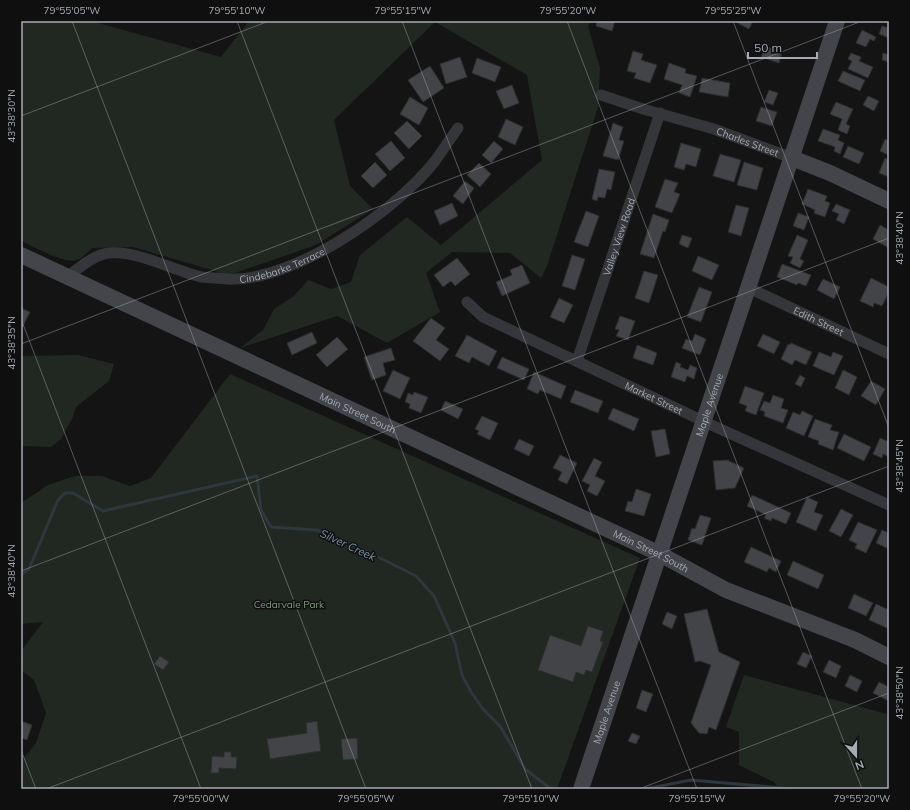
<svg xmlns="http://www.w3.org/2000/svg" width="910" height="810" viewBox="0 0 910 810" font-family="Mulish,sans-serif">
  <rect width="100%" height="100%" fill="#141415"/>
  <!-- green -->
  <path fill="#202821" d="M21 21H91L221 57 249 21H590L588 26 600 68 598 107 547 266 541 278 510 253 452 252 426 273 440 312 387 343 337 316 240 348 263 330 274 309 294 296 308 280 331 289 351 282 360 255 407 217 441 245 542 160 527 75 435 22 334 120 350 186 373 209 316 245 229 275 133 247 92 248C88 252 83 258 77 260 66 265 33 246 21 241Z
    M78 355 114 364 109 381 76 407 73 417 61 439 51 447 21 446V356Z
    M230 374 640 558 557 789H21V762L36 743 46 713 34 680 21 670V651L43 622 21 624V503L48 485 75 476H102L130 486 151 478Z
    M744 675 887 714 889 723V789H779L774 782 739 765V732L726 727Z"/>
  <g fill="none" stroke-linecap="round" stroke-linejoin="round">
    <!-- stream -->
    <path stroke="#2e373d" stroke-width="3" d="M21 575 29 569 58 500 65 493H73L103 511 257 476 261 510 271 527 317 530 368 552 416 576 434 596 455 643 462 675 471 692 483 709 500 726 525 769 551 789
      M645 789 691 780 794 789"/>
  </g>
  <!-- building -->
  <path fill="#434448" stroke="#2e2e31" d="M597 21H615L612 31 596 26Z
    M734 21H753L749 29Z
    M882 26 889 28V38L879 34Z
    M862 30 876 37 874 41 870 39 866 47 856 43Z
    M765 46 782 52 779 63 761 57Z
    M633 51 643 54 641 60 657 65 650 83 634 78 636 73 627 71Z
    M851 53 861 57 859 61 873 67 868 78 848 69 852 61 848 59Z
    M883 53 889 55V62L882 60Z
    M460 57 467 77 446 84 440 64Z
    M477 58 501 67 495 82 472 73Z
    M669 63 686 69 685 73 697 76 690 97 679 93 682 85 664 79Z
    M430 66 444 88 423 102 408 80Z
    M843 71 865 80 860 91 838 81Z
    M702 78 730 83 728 97 699 92Z
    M512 85 519 103 504 109 496 91Z
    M769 90 778 93 773 105 764 102Z
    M868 96 879 101 874 111 863 105Z
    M410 97 428 108 419 125 400 114Z
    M836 102 853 109 846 124 850 126 847 134 838 130 842 119 830 114Z
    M761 107 777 112 772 126 756 121Z
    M506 119 523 127 515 145 498 137Z
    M407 121 422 136 409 149 394 133Z
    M613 123 623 127 619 140 624 141 618 160 603 156Z
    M823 129 840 135 838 140 844 143 840 154 834 151 835 147 818 141Z
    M885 139 889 141 888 155 880 151Z
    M391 141 405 158 390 171 375 154Z
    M494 141 503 149 491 163 482 155Z
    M681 143 701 149 696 167 686 164 684 170 674 167Z
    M848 146 864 153 859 164 843 157Z
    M720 154 741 160 734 182 713 176Z
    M885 158 889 160V177L879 173Z
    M375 162 387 175 373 188 361 176Z
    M744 162 763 168 757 190 737 185Z
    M479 163 491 174 480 187 467 175Z
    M599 169 615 172 611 190 607 189 605 198 598 197 597 201 592 199Z
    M665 179 678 183 674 192 680 194 672 213 655 207Z
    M465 181 474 188 463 204 453 196Z
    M808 189 827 196 825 201 830 203 825 217 814 213 815 210 802 204Z
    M452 203 458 216 440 225 434 211Z
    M836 204 850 210 844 224 836 220 839 214 832 211Z
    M736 205 749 208 741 236 728 232Z
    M586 211 599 216 588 247 574 242Z
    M798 213 809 217 804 230 793 226Z
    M653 214 669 220 665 232 663 231 654 258 640 254Z
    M880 225 889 230V248L873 239Z
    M682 235 692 238 688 248 679 244Z
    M797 235 808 240 800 259 804 261 800 268 790 263 793 257 788 256Z
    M572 255 585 259 575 290 562 286Z
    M698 256 719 265 712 280 692 271Z
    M457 258 470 274 455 286 451 281 443 287 434 275Z
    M782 264 811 275 806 286 798 283 797 285 777 277Z
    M522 265 530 283 502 296 496 282 512 275 510 270Z
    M644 271 658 275 649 303 635 298Z
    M871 278 889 287V292L882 306 874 303 873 307 860 301Z
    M823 279 840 287 834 299 817 290Z
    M699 287 712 292 701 322 687 317Z
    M559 298 573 305 564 323 550 317Z
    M21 308 30 312 21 330Z
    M620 316 635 321 628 340 616 336 619 330 615 329Z
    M431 318 445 328 436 340 449 349 440 361 413 341Z
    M312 332 317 343 292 355 287 343Z
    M695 334 706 339 700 355 682 348 686 339 692 341Z
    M763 334 780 342 774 354 757 346Z
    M467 335 497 351 489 366 472 357 469 363 455 356Z
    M337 337 348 349 327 367 316 355Z
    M791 343 812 352 806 365 795 360 792 365 781 359 788 344 790 345Z
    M637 345 657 353 653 365 633 358Z
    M391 348 395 360 383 363 386 375 372 380 364 357Z
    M819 352 831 357 833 352 843 356 834 375 813 366Z
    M502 357 529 369 524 380 497 368Z
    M676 362 681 364 680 367 688 370 690 365 697 368 694 379 687 376 685 382 671 377Z
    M393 370 410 378 400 399 383 391Z
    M843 370 857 377 849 395 835 388Z
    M534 372 566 386 561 399 540 390 538 394 527 389Z
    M800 375 805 378 801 387 795 384Z
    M871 381 885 389 876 405 861 396Z
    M745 386 764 393 756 415 745 411 747 406 739 403Z
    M575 390 603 401 598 413 570 402Z
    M414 392 428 397 421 413 409 408 410 404 405 402 408 393 413 395Z
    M773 395 784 399 781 408 788 410 783 423 764 416 765 412 760 410 764 401 770 403Z
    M445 401 463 409 458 419 441 410Z
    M613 408 639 419 634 431 608 419Z
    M802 411 813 416 804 436 786 428 793 412 800 415Z
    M482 416 498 423 490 440 477 434 479 431 475 429Z
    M815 419 832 425 830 430 839 432 833 450 818 444 819 441 808 437Z
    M665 429 670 454 656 457 651 431Z
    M844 434 871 447 864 461 837 448Z
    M880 438 889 442V457L883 454 882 458 873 454Z
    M519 439 534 446 529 456 514 449Z
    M560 455 577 463 567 484 558 480 562 472 553 468Z
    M594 458 602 462 595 476 605 481 597 496 587 491 590 485 582 481Z
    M727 460 744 468 735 488 716 490 713 461Z
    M636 489 651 494 644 516 625 511 628 501 632 502Z
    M752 495 791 513 786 524 772 518 771 521 764 518 766 515 747 506Z
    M807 497 818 502 814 512 823 515 816 531 796 522Z
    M841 509 853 515 841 537 829 531Z
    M700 515 711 518 702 545 688 540 692 528 695 529Z
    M858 522 877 530 866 553 855 548 857 544 849 540Z
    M882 530 889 533V549L876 543Z
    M751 547 781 561 776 572 769 568 767 572 744 562Z
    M793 561 824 575 818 589 787 575Z
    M854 594 873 603 866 616 848 608Z
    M876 604 889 610V629L869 620Z
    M707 609 719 652 740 662 716 730 709 727 707 734 699 733 691 723 711 665 700 661 695 662 684 614Z
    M667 612 677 616 672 629 662 624Z
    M588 626 603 631 600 641 603 642 592 672 586 670 584 675 576 672 573 682 538 670 550 635 581 646Z
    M803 652 812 656 806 668 797 664Z
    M160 656 169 662 163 670 154 664Z
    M829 660 841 666 836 678 823 672Z
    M850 675 862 681 857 692 845 686Z
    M879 682 889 687V701L873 693Z
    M642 690 653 694 646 712 636 708Z
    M21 721 32 725 27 740 21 738Z
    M317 721 321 751 270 759 267 739 307 733 306 723Z
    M632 733 640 736 636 744 628 741Z
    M357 738 358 759 343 760 341 739Z
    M224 752H231V757H237L236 769 219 768V773H211L212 756 224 757Z"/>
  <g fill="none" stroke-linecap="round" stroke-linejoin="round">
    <!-- street -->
    <g stroke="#35363a" stroke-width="11">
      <path id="s1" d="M601 95 643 109 714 129 792 158"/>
      <path id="s2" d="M67 277C79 268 93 255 109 253 137 250 174 271 202 277 210 278 219 278 227 279 292 283 396 211 435 161 443 150 450 139 458 128"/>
      <path id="s3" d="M749 288 889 354"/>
      <path id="s4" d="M467 302 483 317 718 428 889 505"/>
      <path id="s5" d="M577 361 660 113"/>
    </g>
    <!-- secondary -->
    <g stroke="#43454a" stroke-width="16">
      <path d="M792 158 830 173 889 201"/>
      <path id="s6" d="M21 255 658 553 726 590 855 640 889 657"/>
      <path id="s7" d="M581 789C665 532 753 277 837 21"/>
    </g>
  </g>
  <!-- ticks -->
  <path fill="none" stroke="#a6abb4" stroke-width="1" stroke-opacity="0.45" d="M72 21 366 789M237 21 532 789M402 21 697 789M567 21 862 789M733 21 889 428M21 116 269 21M21 319 201 789M21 344 862 21M21 571 889 238M21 750 36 789M46 789 889 466M639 789 889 693"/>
  <g text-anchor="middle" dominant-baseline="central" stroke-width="3" stroke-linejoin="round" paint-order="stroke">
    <!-- street labels -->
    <g font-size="10" fill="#a6abb4" stroke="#0f0f10">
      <text stroke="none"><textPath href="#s1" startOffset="154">Charles Street</textPath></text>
      <text stroke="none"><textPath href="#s5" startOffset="131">Valley View Road</textPath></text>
      <text stroke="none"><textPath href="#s2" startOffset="228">Cindebarke Terrace</textPath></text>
      <text stroke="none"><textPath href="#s3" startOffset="77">Edith Street</textPath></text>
      <text stroke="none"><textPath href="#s4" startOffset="211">Market Street</textPath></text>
      <text stroke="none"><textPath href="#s7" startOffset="405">Maple Avenue</textPath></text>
      <text stroke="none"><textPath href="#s6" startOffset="372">Main Street South</textPath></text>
      <text stroke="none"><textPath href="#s6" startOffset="696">Main Street South</textPath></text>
      <text stroke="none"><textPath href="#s7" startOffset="81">Maple Avenue</textPath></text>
    </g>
    <!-- park labels -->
    <g font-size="10" fill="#7f9e7f" stroke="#0f0f10">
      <text x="289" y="604">Cedarvale Park</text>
    </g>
    <!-- water labels -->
    <g font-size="11" font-style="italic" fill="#809aad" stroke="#0f0f10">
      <text transform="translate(348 545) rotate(25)">Silver Creek</text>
    </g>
  </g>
  <!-- border -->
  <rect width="910" height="810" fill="none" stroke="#0f0f10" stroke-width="44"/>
  <!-- north arrow -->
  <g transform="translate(856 756) rotate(159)" stroke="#0f0f10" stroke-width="3" paint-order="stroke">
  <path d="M0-3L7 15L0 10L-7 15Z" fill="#a6abb4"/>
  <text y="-6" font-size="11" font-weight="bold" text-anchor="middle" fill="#a6abb4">N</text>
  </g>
  <!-- scale -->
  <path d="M748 52v6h69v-6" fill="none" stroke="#a6abb4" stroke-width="2"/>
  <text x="754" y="52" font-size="12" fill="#a6abb4" stroke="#0f0f10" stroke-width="3" paint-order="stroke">50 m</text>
  <rect x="22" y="22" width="866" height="766" fill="none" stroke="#a6abb4" stroke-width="1.5"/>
  <g font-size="10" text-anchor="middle" fill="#a6abb4">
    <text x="72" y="14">79°55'05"W</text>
    <text x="237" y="14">79°55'10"W</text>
    <text x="403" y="14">79°55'15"W</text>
    <text x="568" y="14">79°55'20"W</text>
    <text x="733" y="14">79°55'25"W</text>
    <text transform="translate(11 116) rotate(-90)" y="4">43°38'30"N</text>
    <text transform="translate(899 238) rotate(-90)" y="4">43°38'40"N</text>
    <text transform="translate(11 343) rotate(-90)" y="4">43°38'35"N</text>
    <text transform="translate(899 466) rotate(-90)" y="4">43°38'45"N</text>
    <text transform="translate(11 571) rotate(-90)" y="4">43°38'40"N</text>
    <text transform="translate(899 693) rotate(-90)" y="4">43°38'50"N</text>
    <text x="201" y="802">79°55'00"W</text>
    <text x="366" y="802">79°55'05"W</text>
    <text x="531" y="802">79°55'10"W</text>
    <text x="697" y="802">79°55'15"W</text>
    <text x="862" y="802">79°55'20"W</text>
  </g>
</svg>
